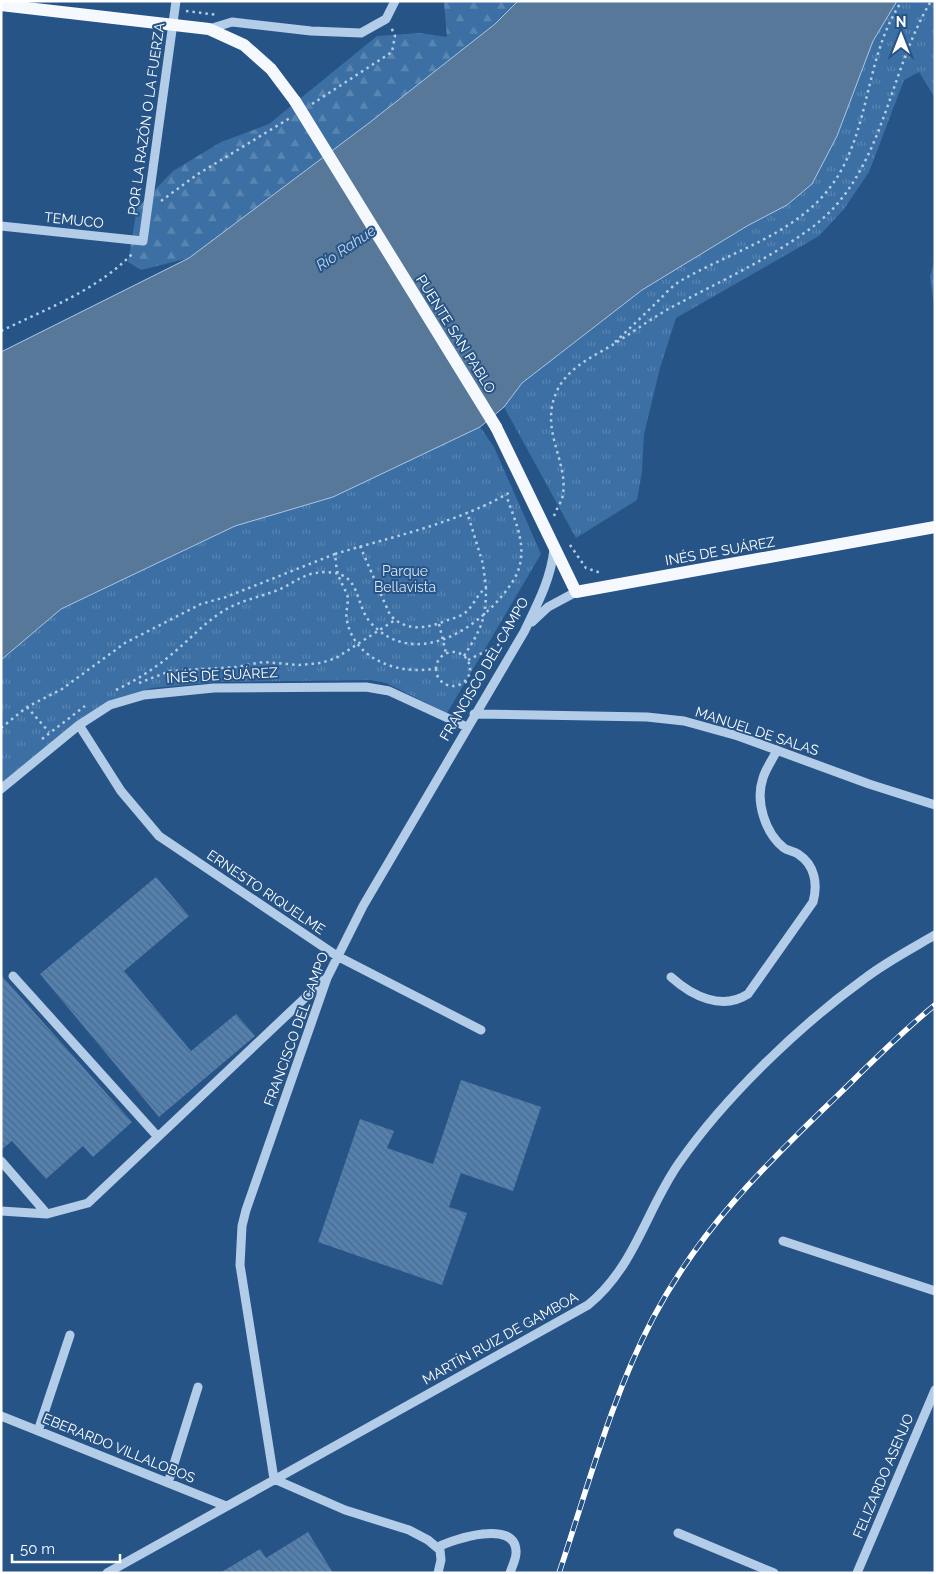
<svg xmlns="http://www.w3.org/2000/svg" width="936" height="1574" viewBox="0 0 936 1574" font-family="Raleway,sans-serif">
  <defs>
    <pattern id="grass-tufts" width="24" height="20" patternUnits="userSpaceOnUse" patternTransform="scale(1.25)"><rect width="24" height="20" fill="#3c6fa3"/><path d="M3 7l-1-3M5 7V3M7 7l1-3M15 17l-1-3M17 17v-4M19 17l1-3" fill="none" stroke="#5985b1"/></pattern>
    <pattern id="forest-firs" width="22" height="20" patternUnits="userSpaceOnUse" patternTransform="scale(1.25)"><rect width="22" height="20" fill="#3c6fa3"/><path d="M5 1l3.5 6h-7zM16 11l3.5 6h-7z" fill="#5985b1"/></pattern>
    <pattern id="building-back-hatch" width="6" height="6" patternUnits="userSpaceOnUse" patternTransform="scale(1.25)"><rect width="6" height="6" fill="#5481b0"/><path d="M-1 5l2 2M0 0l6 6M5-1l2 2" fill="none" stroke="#506983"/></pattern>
  </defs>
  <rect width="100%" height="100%" fill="#275487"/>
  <!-- grass -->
  <path fill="url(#grass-tufts)" d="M897 1H935V98L919 72 904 80 869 172 844 209 819 236 676 318 660 368 644 434 642 471 637 500 576 538 504 407 522 383 642 290 747 226 787 205 812 184 837 136 873 41Z
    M935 258V311L930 277Z
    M480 427 494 447 541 554 447 713 386 683 370 680 218 682 152 688 108 703 1 784V660L61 609 235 526 333 497Z"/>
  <!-- forest -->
  <path fill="url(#forest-firs)" d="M441 1H518L495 24 369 123 189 258 141 270 128 262 137 208 173 171 221 142 269 124 377 36 420 33 447 37 444 3Z"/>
  <!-- water -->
  <path fill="#58789a" stroke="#a8c8e9" d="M518 1H897L873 41 837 136 812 184 787 205 747 226 642 290 522 383 504 407 480 427 333 497 235 526 61 609 1 660V352L189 258 369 123 495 24Z"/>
  <!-- building -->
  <path fill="url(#building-back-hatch)" d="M156 877 189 916 124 971 191 1051 236 1014 255 1036 159 1117 40 974Z
    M1 975 132 1122 93 1157 83 1146 46 1179 12 1141 1 1150Z
    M461 1080 541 1107 513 1191 461 1173 449 1207 467 1213 442 1285 318 1242 360 1119 394 1131 387 1148 433 1164Z
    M308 1532 333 1573H220L260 1549 266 1558Z"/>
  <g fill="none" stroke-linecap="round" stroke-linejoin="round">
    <!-- path -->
    <path stroke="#b3cde8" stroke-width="2.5" stroke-dasharray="2.5 4" stroke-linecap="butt" d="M186 11 218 15
      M312 104 392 52 395 36 391 27
      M161 201 198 174 290 118
      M1 331C48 308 98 290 134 252
      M615 342C630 328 645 314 659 300 666 293 674 284 682 280 734 250 798 234 834 182 871 128 865 55 902 1
      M554 516C556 510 560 504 562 499 571 463 538 431 557 391 567 368 594 356 614 344 633 332 652 318 672 307 717 283 765 261 807 231 884 178 886 76 931 1
      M570 545 586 568 601 573
      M360 546 390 615C407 633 428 628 448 620 454 618 462 616 466 612 474 605 477 594 486 588L483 564 467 512
      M335 554C391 537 461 522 512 491
      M439 624 446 653
      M436 669a17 17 0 1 1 34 0a17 17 0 1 1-34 0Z
      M464 656C481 629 486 620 486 588
      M468 660 504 642
      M465 681 475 693
      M139 683 170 671 236 667 263 662 299 665 321 663 336 658 395 620
      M116 690C139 679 160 665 179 648 194 635 208 620 225 610 242 600 260 597 278 590 291 585 301 575 316 573 326 571 340 572 348 579 359 589 359 609 370 622 416 673 484 626 513 581 531 552 516 524 506 495
      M27 707 49 732
      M1 728 27 707 62 689 125 643 201 604 226 597 335 554C336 561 336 570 339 577 341 583 347 592 348 598 348 606 345 613 347 621 355 661 402 676 437 668
      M42 739 85 706"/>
    <!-- minor -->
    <path stroke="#b3cde8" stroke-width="9" d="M209 29 232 22 311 31 361 33 386 19 395 1
      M1 226 143 241 176 1
      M532 622 548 607 576 592
      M474 714 647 717 684 721 738 736 869 784 935 805
      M79 725 121 791 159 836 337 956 481 1030
      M1 789 79 725 110 705 144 695 214 688 366 687 389 691 467 727
      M13 976 158 1137
      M671 977C692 996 722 1011 748 994L813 902C818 884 815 865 798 854 794 851 788 851 784 848 765 833 755 801 763 778 766 768 773 759 777 750
      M1 1161 47 1214
      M1 1211 47 1214 88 1203 325 979
      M783 1241 935 1291
      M1 1416 226 1506
      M38 1431 70 1335
      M274 1479 240 1265 242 1226 246 1210 327 978 363 906 524 632C537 605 551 579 554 549
      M274 1479 345 1510 409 1530 428 1540 440 1550 441 1560 438 1573
      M168 1483 198 1387
      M678 1533 774 1573
      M438 1547C454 1539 515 1519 516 1551 517 1558 512 1566 510 1573
      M107 1573 588 1305C635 1267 646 1210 679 1163 725 1097 799 1026 864 979 886 962 911 949 935 935
      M857 1573 935 1390"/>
    <!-- major -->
    <path stroke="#f5f9fe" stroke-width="12" d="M1 5 209 29 244 45 271 69 295 101
      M496 427 576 592 935 527"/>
    <!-- rail casing -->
    <g stroke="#fff" stroke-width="5.5">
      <path id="rail" d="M559 1573C588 1487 611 1398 653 1318 700 1229 764 1166 835 1098 868 1066 899 1034 935 1005"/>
    </g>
    <!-- rail -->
    <use href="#rail" stroke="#275487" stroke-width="4" stroke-dasharray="11" stroke-linecap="butt"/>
    <!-- major-bridge -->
    <path stroke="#f5f9fe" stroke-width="12" d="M295 101 496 427"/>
  </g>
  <g text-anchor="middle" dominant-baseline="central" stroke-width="4" stroke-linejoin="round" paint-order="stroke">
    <!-- street labels -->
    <g font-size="14" fill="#fff" stroke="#275487">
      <text transform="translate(146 119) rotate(-82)">POR LA RAZÓN O LA FUERZA</text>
      <text transform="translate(74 220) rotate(6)">TEMUCO</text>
      <text transform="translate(456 334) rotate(58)">PUENTE SAN PABLO</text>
      <text transform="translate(720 551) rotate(-10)">INÉS DE SUÁREZ</text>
      <text transform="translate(484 669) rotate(-60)">FRANCISCO DEL CAMPO</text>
      <text transform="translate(222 675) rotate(-3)">INÉS DE SUÁREZ</text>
      <text transform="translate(757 731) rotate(18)">MANUEL DE SALAS</text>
      <text transform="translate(266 892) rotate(34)">ERNESTO RIQUELME</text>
      <text transform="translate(296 1029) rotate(-70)">FRANCISCO DEL CAMPO</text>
      <text transform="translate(500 1338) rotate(-29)">MARTÍN RUIZ DE GAMBOA</text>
      <text transform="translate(119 1448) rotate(22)">EBERARDO VILLALOBOS</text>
      <text transform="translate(883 1476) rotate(-67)">FELIZARDO ASENJO</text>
    </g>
    <!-- park labels -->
    <g font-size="14" fill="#d7e6f7" stroke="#275487">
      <text x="405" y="571">Parque<tspan x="405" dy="16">Bellavista</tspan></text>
    </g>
    <!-- water labels -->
    <g font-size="15" font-style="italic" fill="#bfd7f0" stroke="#275487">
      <text transform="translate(346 248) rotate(-34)">Río Rahue</text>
    </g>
  </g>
  <!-- border -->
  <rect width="936" height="1574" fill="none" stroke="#ffffff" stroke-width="5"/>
  <!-- north arrow -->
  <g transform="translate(901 35)" stroke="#275487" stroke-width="4" paint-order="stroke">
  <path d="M0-4L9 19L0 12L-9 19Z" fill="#ffffff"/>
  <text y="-8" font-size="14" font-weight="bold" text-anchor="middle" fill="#ffffff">N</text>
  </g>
  <!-- scale -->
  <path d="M12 1554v8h108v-8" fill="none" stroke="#ffffff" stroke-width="2.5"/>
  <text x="20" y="1554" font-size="15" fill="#ffffff" stroke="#275487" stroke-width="4" paint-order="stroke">50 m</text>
</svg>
